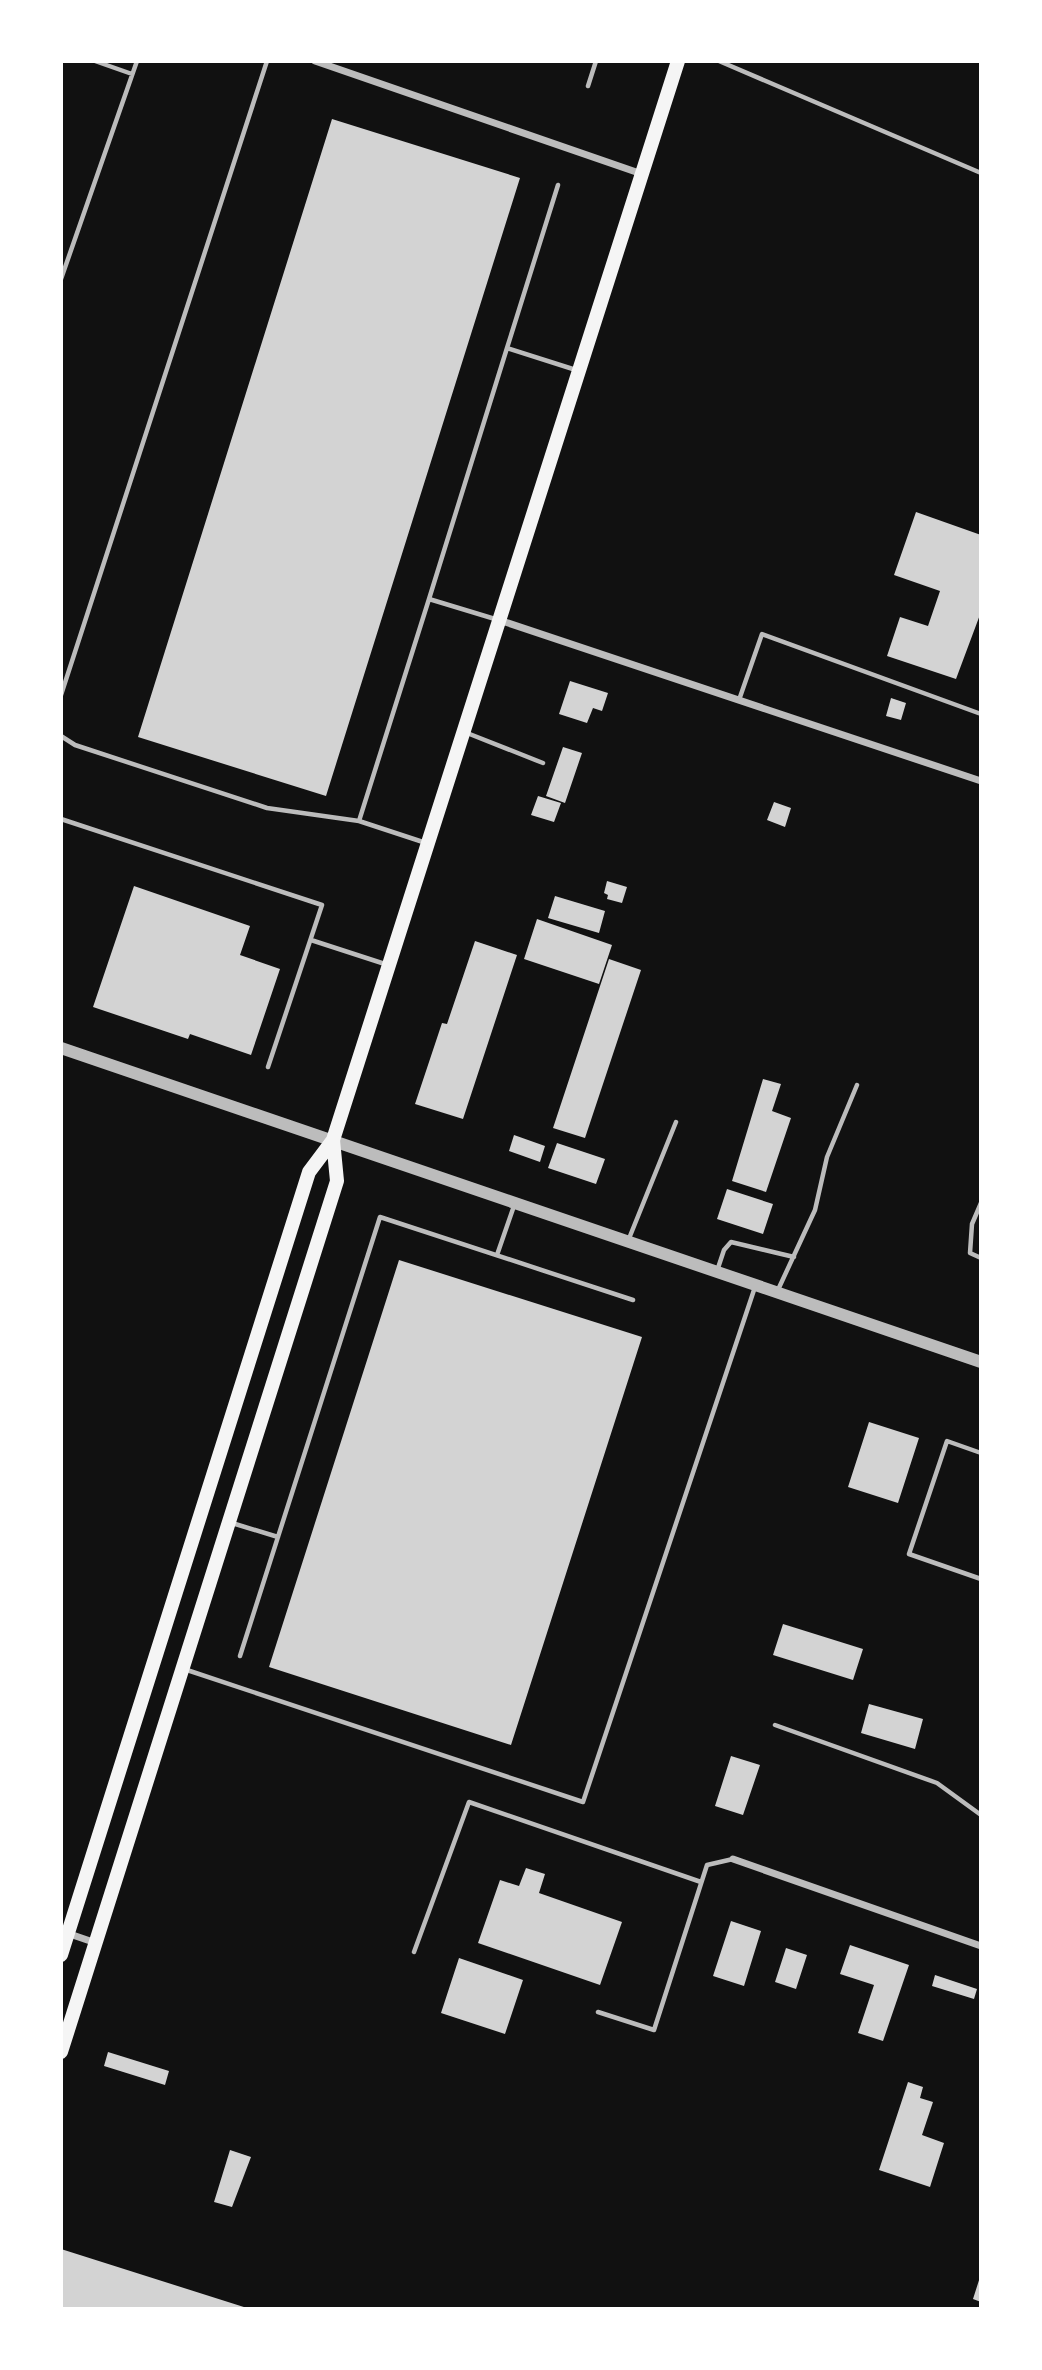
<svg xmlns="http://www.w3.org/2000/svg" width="1042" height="2370" viewBox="0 0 1042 2370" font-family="Inter,sans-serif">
  <rect width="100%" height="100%" fill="#111"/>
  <!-- building -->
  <path fill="#d3d3d3" d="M332 119 520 178 326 796 138 737Z
    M916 512 981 535V612L956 679 887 656 900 617 928 626 940 591 894 575Z
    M570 681 608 693 602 711 593 708 587 723 559 714Z
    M891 698 906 703 901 720 886 716Z
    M563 747 582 753 565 803 546 796Z
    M538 796 561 803 554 822 531 815Z
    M774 802 791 808 785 827 767 820Z
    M607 881 627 887 622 903 607 899 608 895 604 893Z
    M134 886 250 926 240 955 280 969 251 1055 190 1034 188 1039 93 1007Z
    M555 896 605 911 599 933 548 918Z
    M537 919 612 945 599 984 524 959Z
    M475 941 517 955 463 1119 415 1104 442 1023 447 1024Z
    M609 959 641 970 585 1138 553 1128Z
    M763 1079 781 1084 772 1111 791 1118 766 1192 732 1181Z
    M514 1135 545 1146 540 1162 509 1151Z
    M557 1143 605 1159 596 1184 548 1168Z
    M727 1189 773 1204 763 1234 717 1219Z
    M399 1260 642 1337 511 1745 269 1667Z
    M869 1422 919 1438 898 1503 848 1487Z
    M783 1624 863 1649 853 1680 773 1655Z
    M869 1704 923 1719 915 1749 861 1733Z
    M731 1756 760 1765 743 1815 715 1806Z
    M526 1868 545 1874 539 1893 622 1922 600 1985 478 1943 500 1880 519 1886Z
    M731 1921 761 1931 744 1986 713 1976Z
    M850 1945 909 1965 883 2041 858 2033 874 1985 840 1974Z
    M786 1948 807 1955 796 1989 775 1982Z
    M459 1958 523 1980 505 2034 441 2013Z
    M935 1975 977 1989 974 1999 932 1986Z
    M108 2052 169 2071 165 2085 104 2066Z
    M908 2082 923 2087 920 2098 933 2102 922 2135 944 2143 930 2187 879 2170Z
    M230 2150 251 2157 232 2207 214 2202Z
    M61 2249 247 2308V2309H61Z
    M980 2277H981V2302L973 2299Z"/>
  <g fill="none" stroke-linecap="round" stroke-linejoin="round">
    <!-- service -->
    <path stroke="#bcbcbc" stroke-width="4.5" d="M95 61 132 74
      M719 61 981 173
      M588 86 596 61
      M558 185 507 348 576 370
      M61 279 137 61
      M495 619 429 599 507 348
      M61 695 267 61
      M739 700 762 634 981 714
      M467 733 543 763
      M61 736 75 745 267 808 359 821
      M61 819 322 905 268 1067
      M426 843 359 821 429 599
      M311 940 388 965
      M981 1203 972 1224 970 1253 981 1258
      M628 1241 676 1122
      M497 1255 515 1203
      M717 1271 724 1250 731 1242 794 1257
      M777 1292 815 1210 827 1157 857 1085
      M981 1453 947 1441 909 1554 981 1579
      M232 1523 278 1537
      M240 1656 380 1217 633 1300
      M184 1669 583 1802 755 1287
      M775 1725 937 1783 981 1815
      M414 1952 469 1802 701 1882
      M598 2012 654 2030 707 1865 733 1859"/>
    <!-- minor -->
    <path stroke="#bcbcbc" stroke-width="7" d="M315 61 642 174
      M499 620 981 781
      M733 1859 981 1946
      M61 1931 96 1943"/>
    <!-- tertiary -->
    <path stroke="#bcbcbc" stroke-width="12" d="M61 1048 981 1362"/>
    <!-- secondary -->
    <path stroke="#f5f5f5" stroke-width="14" d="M61 1955 309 1172 333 1140 678 61
      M61 2052 337 1181 333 1140"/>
  </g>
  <!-- border -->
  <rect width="1042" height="2370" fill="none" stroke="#ffffff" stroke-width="126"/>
</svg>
